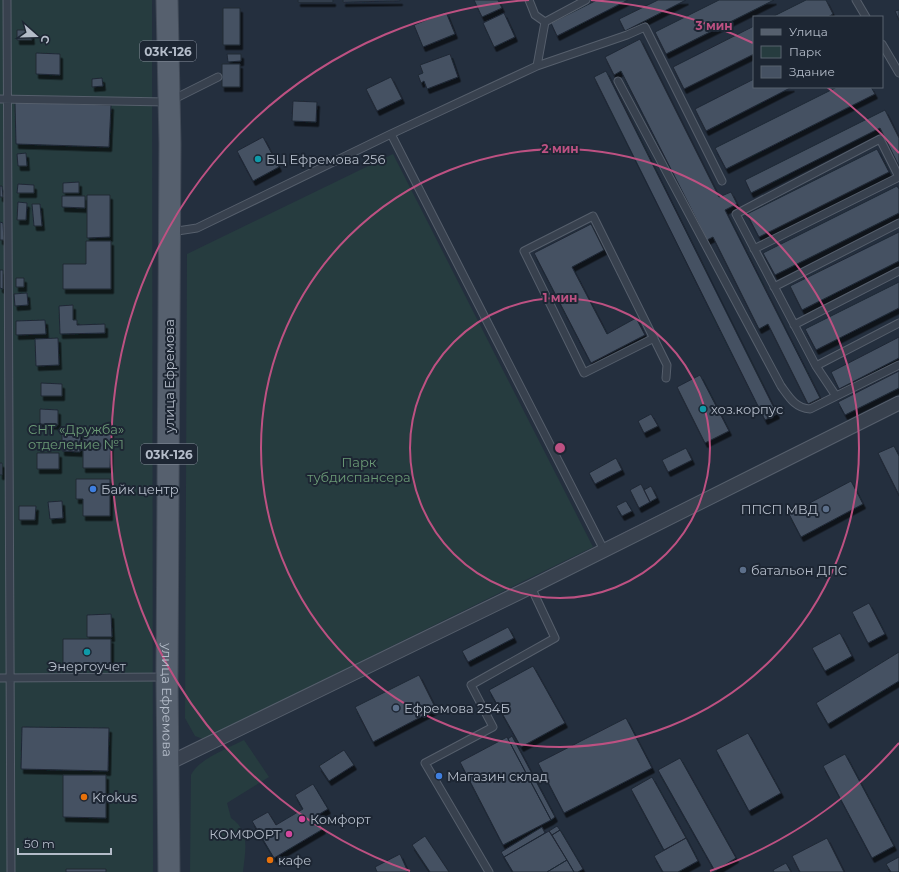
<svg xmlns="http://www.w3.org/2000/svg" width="899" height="872" viewBox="0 0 899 872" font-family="Montserrat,sans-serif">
  <defs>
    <filter id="shadow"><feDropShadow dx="2.5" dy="4.5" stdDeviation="0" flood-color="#0009"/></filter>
  </defs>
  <rect width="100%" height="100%" fill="#242f3e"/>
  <!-- green -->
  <path fill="#263c3f" d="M0 0H152L153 872H0Z
    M393 154 593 547 203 739 195 736 185 718 187 254Z
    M244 740 269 777 227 803 231 818C251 832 245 851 243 872H190L191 775C198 759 229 748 244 740Z"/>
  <!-- building -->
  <path fill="#455162" stroke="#1f2835" filter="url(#shadow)" d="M298 0H333V2H298Z
    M343 0H400V1L343 2Z
    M474 0H498L502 8 482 17Z
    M597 0H628L557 36 551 23Z
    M658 0H686L625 31 619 19Z
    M719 0H774L666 54 655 32Z
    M806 0H826L833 14 828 17H772Z
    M223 8H240V45H223Z
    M899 10V20L895 11Z
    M446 12 455 34 423 47 414 25Z
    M504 13 515 37 494 47 483 23Z
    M754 26V54L684 89 673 67Z
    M17 30H31L32 40H17Z
    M640 39 719 197 731 192 737 204 725 210 820 398 808 404 768 324 759 329 713 237 707 240 621 71 614 75 605 57Z
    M36 53 60 54V75L36 74Z
    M227 54H241V61L228 62Z
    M450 54 458 77 427 89 424 81 421 83 418 75 423 73 420 65Z
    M222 64H240V87H222Z
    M606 71 777 414 765 420 594 77Z
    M391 77 402 99 377 111 366 89Z
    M102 78 103 86 92 87V79Z
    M754 79V87H792L706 131 695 109Z
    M837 87H871L875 94 726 169 715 148Z
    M293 101 317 102 316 122 292 121Z
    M15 102 111 105 109 147 16 144Z
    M885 110 899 138V166L880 128 751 193 745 180Z
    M263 137 279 167 253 181 237 151Z
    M877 149 889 172 759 237 747 214Z
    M26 153 27 166H18L17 154Z
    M79 182V193H63V183Z
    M18 184 34 185V193H17Z
    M0 186H2L3 197H0Z
    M897 186 899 189V213L775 275 763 253Z
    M87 195H110V237L87 238Z
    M62 196H85V208L62 207Z
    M18 202 27 203 26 220H17Z
    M32 204H40L42 226H34Z
    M0 222 3 223 4 240H0Z
    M591 224 604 250 572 267 607 334 636 318 645 335 591 363 534 253Z
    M899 232V261L802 310 790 286Z
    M86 241H111V289H63V264H86Z
    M0 270H3V289L0 288Z
    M16 278H24V287H16Z
    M899 282V308L816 350 805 329Z
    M27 293 28 305 15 306 14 294Z
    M73 305V320H77V325L105 324V333L60 334 59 306Z
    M45 320 46 334 16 335V321Z
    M899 337V358L839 389 831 372Z
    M58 338 59 365 36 366 35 339Z
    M899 371V388L845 415 838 402Z
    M700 375 729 431 705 443 677 387Z
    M41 383 62 384V396H41Z
    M40 409 58 410V425L40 424Z
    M651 414 658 426 644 433 638 421Z
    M62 430H81L80 452 62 451Z
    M83 430 111 431 110 468H83Z
    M894 446 899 456V495L878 453Z
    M686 448 692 460 668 472 662 460Z
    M37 453H59V469H37Z
    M616 458 622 470 595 484 589 473Z
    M0 463H2V475H0Z
    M76 479H110V516H83V499H76Z
    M851 481 863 504 801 537 789 514Z
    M641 484 650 502 639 508 630 490Z
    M651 486 657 498 650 502 644 490Z
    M62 501 63 518 50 519 48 502Z
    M626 501 632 511 622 516 616 506Z
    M19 506H36L35 520H19Z
    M869 603 885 634 868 643 852 612Z
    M111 614 112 637H87V615Z
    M508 627 514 638 468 662 462 651Z
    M840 633 852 656 825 671 812 648Z
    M63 639H111V665L63 664Z
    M899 652V681L828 724 816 703Z
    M533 666 565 723 521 747 489 690Z
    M419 675 436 709 373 742 355 707Z
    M626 718 652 768 564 813 538 763Z
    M22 727 109 728 108 771 21 769Z
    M748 733 781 793 749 811 716 750Z
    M512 736 555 817 551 820 508 739Z
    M507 737 551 820 503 845 460 762Z
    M344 750 354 765 329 781 319 766Z
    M845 754 894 846 872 858 823 766Z
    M680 758 736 858 715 871 658 770Z
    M63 775H106V818L63 817Z
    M652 777 686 838 664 850 631 789Z
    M313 784 328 809 316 816 323 829 274 858 252 821 268 812 276 825 303 809 295 795Z
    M557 826 560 830 552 835 549 831Z
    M542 827 545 833 504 857 501 852Z
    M560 830 583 869 578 872H574L552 835Z
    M549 831 567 860 547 872H513L504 857Z
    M425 836 449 872H430L412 845Z
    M686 838 698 861 678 872H663L654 856Z
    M827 838 844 872H800L792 856Z
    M400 854 408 872H377L375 867Z
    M899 857V872H891L886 864Z
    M567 860 574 872H547Z
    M786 863 791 872H774L773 870Z
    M66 869H106V872H66Z"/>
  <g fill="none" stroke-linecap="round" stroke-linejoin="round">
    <!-- lane casing -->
    <g stroke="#565f6c" stroke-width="9">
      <path id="lane" d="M7 0 11 872
        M529 0 535 15 545 22
        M856 0 866 17
        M882 44 899 73
        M537 66 627 35 645 27 722 181
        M618 81 781 386C789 397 795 408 810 409L899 365
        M0 99 168 102 218 77
        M391 134 604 550
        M171 232 197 228 391 134 537 66 545 22 586 0
        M754 249 899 177
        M774 287 899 223
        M794 325 899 271
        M654 338 584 373 524 251 593 216 667 365 666 378
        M816 366 899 323
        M836 396 816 366 736 214 880 139 899 177
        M0 678 166 677
        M489 872 425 763 493 727 471 685 555 638 531 587"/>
    </g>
    <!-- street casing -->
    <g stroke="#565f6c" stroke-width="15">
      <path id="street" d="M169 763 531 587 899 403"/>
    </g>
    <!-- primary casing -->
    <g stroke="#414a57" stroke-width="23">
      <g id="primary">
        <path id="s1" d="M167 0 170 144 167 677 169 872"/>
      </g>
    </g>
    <!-- lane -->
    <use href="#lane" stroke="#38414e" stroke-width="7"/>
    <!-- street -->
    <use href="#street" stroke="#38414e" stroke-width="13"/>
    <!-- primary -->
    <use href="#primary" stroke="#56606e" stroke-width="21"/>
  </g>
  <!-- distance rings -->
  <g fill="none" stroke="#bd5182" stroke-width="2">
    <circle cx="560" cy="448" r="150"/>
    <circle cx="560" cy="448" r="299"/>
    <path d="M899 743A449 449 0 0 1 710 871M410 871A449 449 0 0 1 529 0M591 0A449 449 0 0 1 753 43M827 87A449 449 0 0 1 899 153"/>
  </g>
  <!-- markers -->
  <g fill="#0f9aa8" stroke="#1d2633" stroke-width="1.5">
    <circle cx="258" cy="159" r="4"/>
    <circle cx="703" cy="409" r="4"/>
    <circle cx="87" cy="652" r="4"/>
  </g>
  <g fill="#3f7fe0" stroke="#1d2633" stroke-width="1.5">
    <circle cx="93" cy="489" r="4"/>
    <circle cx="439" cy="776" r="4"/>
  </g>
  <g fill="#5c6f8a" stroke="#1d2633" stroke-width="1.5">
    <circle cx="826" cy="509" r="4"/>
    <circle cx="743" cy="570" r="4"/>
    <circle cx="396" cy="708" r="4"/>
  </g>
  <g fill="#e8710a" stroke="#1d2633" stroke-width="1.5">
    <circle cx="84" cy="797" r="4"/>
    <circle cx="270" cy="860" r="4"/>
  </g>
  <g fill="#d1479c" stroke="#1d2633" stroke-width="1.5">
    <circle cx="302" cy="819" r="4"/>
    <circle cx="289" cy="834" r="4"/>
  </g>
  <g text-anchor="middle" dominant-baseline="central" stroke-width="4" stroke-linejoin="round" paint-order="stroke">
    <!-- shield labels -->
    <g fill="#1d2633" stroke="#878f9c" stroke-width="1">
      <rect x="140" y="41" width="56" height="20" rx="3"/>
      <rect x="141" y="444" width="56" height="20" rx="3"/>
    </g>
    <g font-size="12" font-weight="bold" fill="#b4bcc9">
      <text x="168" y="51">03К-126</text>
      <text x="169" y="454">03К-126</text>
    </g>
    <!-- poi labels -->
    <g font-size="13" fill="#b4bcc9" stroke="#1d2633" text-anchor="start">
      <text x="266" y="159">БЦ Ефремова 256</text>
      <text x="711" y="409">хоз.корпус</text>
      <text x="101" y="489">Байк центр</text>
      <text x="818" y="509" text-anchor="end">ППСП МВД</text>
      <text x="751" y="570">батальон ДПС</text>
      <text x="87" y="666" text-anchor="middle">Энергоучет</text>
      <text x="404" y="708">Ефремова 254Б</text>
      <text x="447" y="776">Магазин склад</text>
      <text x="92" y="797">Krokus</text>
      <text x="310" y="819">Комфорт</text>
      <text x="281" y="834" text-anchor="end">КОМФОРТ</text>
      <text x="278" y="860">кафе</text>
    </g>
    <!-- street labels -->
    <g font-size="13" fill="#b4bcc9" stroke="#1d2633">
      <text transform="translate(169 376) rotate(-90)">улица Ефремова</text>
      <text stroke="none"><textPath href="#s1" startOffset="700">улица Ефремова</textPath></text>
    </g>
    <!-- park labels -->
    <g font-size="13" fill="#6b9a76" stroke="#1d2633">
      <text x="76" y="429">СНТ «Дружба»<tspan x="76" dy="15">отделение №1</tspan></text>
      <text x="359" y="462">Парк<tspan x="359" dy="15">тубдиспансера</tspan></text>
    </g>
  </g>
  <circle cx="560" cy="448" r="6" fill="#bd5182" stroke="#1d2633" stroke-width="2"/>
  <g font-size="12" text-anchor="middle" font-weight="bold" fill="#bd5182" stroke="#1d2633" stroke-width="4" stroke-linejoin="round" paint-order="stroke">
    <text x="714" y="30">3 мин</text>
    <text x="560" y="153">2 мин</text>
    <text x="560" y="302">1 мин</text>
  </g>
  <!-- legend -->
  <rect x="753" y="16" width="130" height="72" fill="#1d2633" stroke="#59626f"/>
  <rect x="761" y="29" width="20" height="6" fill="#56606e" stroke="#59626f"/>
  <text x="789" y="36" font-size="12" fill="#b4bcc9">Улица</text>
  <rect x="761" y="46" width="20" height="12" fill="#263c3f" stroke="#59626f"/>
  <text x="789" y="56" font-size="12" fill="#b4bcc9">Парк</text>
  <rect x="761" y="66" width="20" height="12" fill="#455162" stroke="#59626f"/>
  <text x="789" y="76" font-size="12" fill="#b4bcc9">Здание</text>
  <!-- north arrow -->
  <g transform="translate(36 36) rotate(110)" stroke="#1d2633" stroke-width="3" paint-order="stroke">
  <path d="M0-3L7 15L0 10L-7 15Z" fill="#b4bcc9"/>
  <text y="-6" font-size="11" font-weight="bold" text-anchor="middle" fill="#b4bcc9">С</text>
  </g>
  <!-- scale -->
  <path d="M18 848v6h93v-6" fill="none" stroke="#b4bcc9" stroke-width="2"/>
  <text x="24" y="848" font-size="12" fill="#b4bcc9" stroke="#1d2633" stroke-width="3" paint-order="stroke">50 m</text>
</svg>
